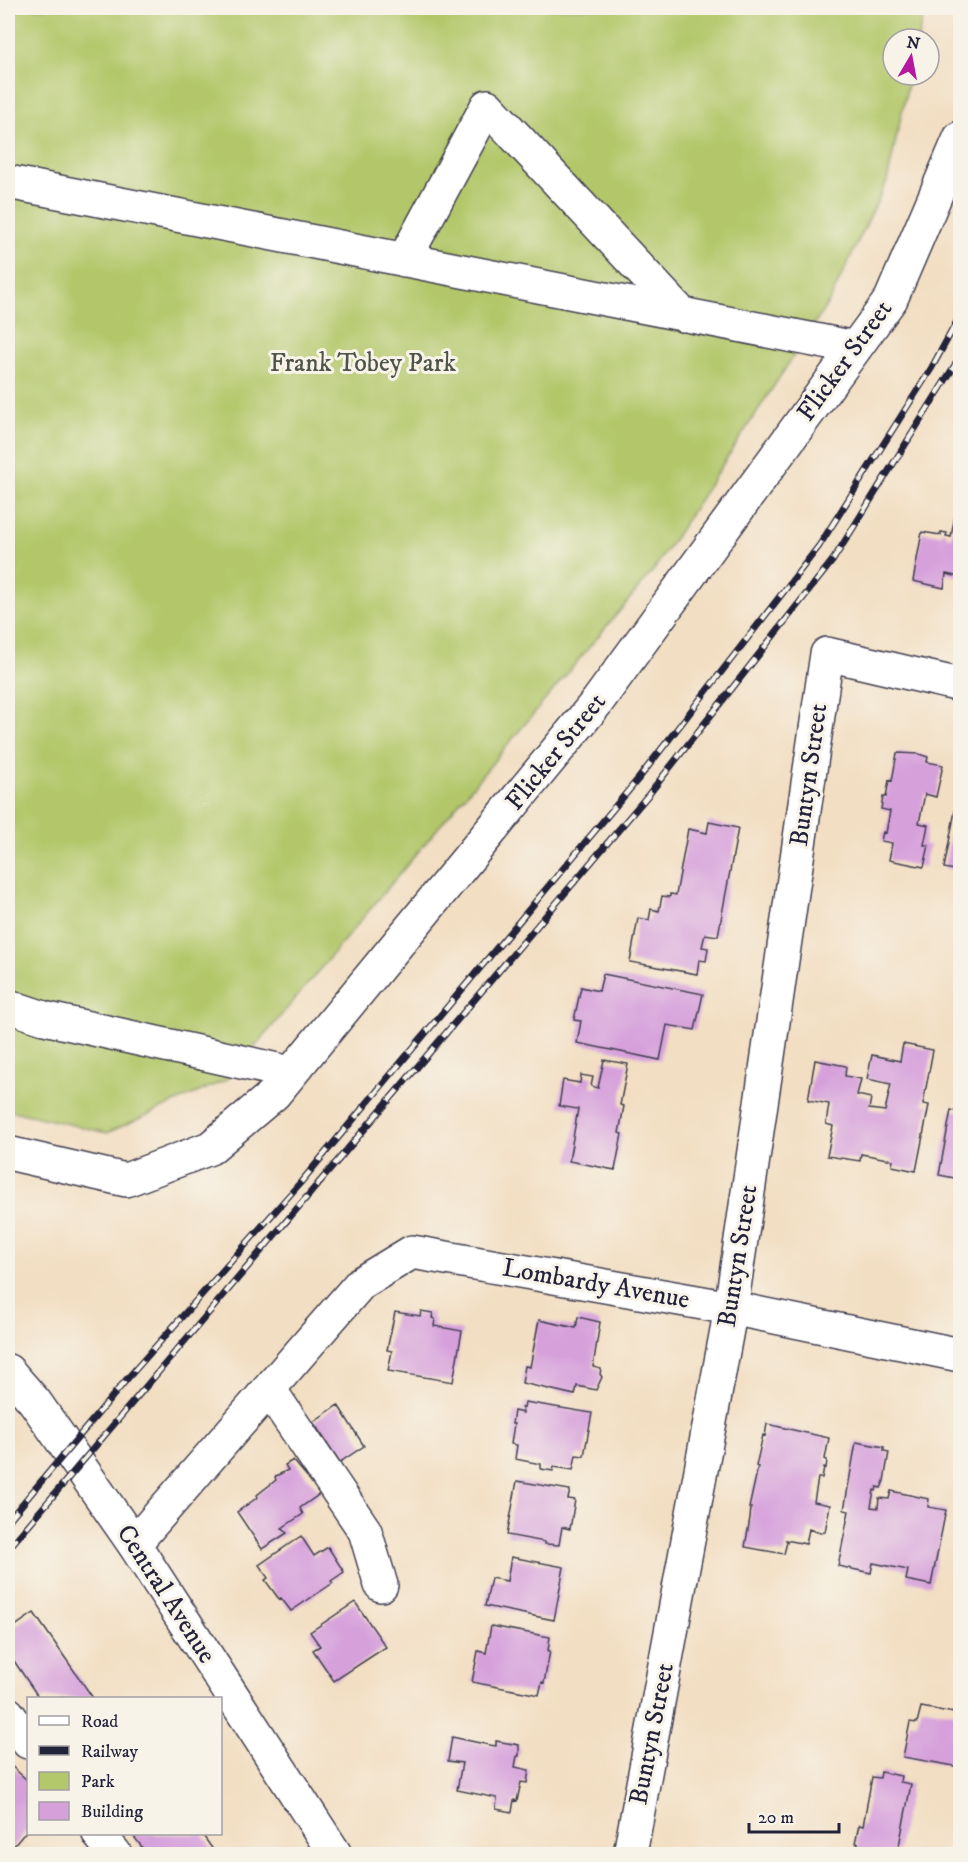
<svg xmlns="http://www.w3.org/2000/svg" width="968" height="1862" viewBox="0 0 968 1862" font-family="'IM FELL DW Pica',serif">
  <rect width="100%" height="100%" fill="#f7f3e8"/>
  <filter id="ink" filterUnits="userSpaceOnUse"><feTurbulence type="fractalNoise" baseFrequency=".0167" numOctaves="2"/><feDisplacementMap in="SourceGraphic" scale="12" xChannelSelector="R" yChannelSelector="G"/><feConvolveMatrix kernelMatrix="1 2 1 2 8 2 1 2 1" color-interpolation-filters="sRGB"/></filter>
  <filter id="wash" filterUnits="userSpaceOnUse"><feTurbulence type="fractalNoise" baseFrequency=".008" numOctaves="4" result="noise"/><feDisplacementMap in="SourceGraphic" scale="24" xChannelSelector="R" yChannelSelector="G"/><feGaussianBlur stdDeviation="1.35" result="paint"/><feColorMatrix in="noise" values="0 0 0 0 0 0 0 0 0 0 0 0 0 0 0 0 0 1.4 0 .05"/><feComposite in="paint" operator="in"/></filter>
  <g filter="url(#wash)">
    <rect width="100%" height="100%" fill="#f2dec2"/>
    <!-- green -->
    <path fill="#b3c76b" stroke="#6a7453" stroke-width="1.5" d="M8 8H925L918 39H893V75H910L887 181 830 300 653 571 228 1079 107 1133 8 1110Z"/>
    <g id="blocks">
      <!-- building -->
      <path fill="#d6a0db" d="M957 505H960V577L946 574 944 588 913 581 922 532 941 535V532L947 533 946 536 951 537Z
        M897 753 919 754 928 757 927 762 943 765 936 797 925 794 919 823 928 825 924 845H929L924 867 889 860 892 843 881 841 883 832 886 833 890 811 881 809 883 797H886L889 780 892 781Z
        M955 811 960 812V871L944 868Z
        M709 822 738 828 718 936 705 934 702 947 708 948 706 961 699 960 697 974 630 962 638 918 649 920 651 909 659 911 662 896 670 897V894L676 895 688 829 707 833Z
        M603 974 703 994 695 1030 667 1025 660 1060 577 1043 581 1021 574 1020 581 987 599 991Z
        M903 1044 933 1050 923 1104 929 1105 916 1171 892 1166 893 1160 861 1154 860 1161 827 1156 833 1126 826 1124 829 1104 808 1100 815 1060 846 1066 845 1076 861 1079 857 1095 871 1098 869 1109 885 1111 891 1084 867 1079 872 1055 900 1061Z
        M604 1060 628 1064 620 1105 624 1106 619 1133 622 1134 615 1170 569 1161 578 1109 559 1106 563 1080 580 1083 581 1075 593 1077 591 1086 598 1088Z
        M951 1110 960 1112V1179L939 1175Z
        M421 1311 433 1313 432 1318 435 1319 434 1326 462 1331 453 1382 388 1371 392 1351 387 1350 395 1312 420 1316Z
        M578 1317 600 1322 593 1367 601 1369 600 1374 602 1377 596 1390 577 1386 575 1395 522 1383 525 1366 530 1367 539 1320 576 1328Z
        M525 1402 592 1413 584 1456 576 1455 573 1470 554 1467 553 1471 541 1469V1464L515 1459 517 1445 511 1444 514 1424H512L514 1411 523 1413 522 1407 524 1408Z
        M338 1405 364 1446 340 1462 313 1422Z
        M767 1424 829 1438 825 1459 827 1460 826 1468 824 1467 822 1478H818L814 1502 830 1505 825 1532 820 1533 809 1529 806 1544 786 1540 787 1542 784 1554 745 1547 750 1518 751 1508H749L758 1467 756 1466 763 1435 765 1436Z
        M856 1442 884 1447V1451L889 1452 884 1481 881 1488 877 1487 876 1491 874 1490 871 1507 878 1508 879 1498 889 1499 891 1491 929 1499 928 1507 946 1510 931 1585 906 1580 908 1570 873 1563 871 1573 838 1566 849 1511 844 1510Z
        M293 1460 321 1493 300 1508 303 1514 282 1528 287 1533 262 1549 237 1512 258 1497 257 1495 276 1480 275 1477 278 1475 288 1470 285 1465Z
        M517 1481 570 1490 568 1499 575 1500 570 1529 562 1527 559 1545 545 1544V1542L507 1535Z
        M301 1536 314 1556 328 1547 344 1572 331 1581 333 1583 291 1611 281 1598 279 1599 265 1580 268 1578 259 1565Z
        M511 1557 564 1567 554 1620 485 1606 491 1578 507 1581Z
        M355 1602 386 1647 334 1681 313 1650 320 1646 310 1632Z
        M34 1613 93 1698H39L8 1652V1631Z
        M491 1626 550 1637 548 1651H550L544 1683 542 1682 539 1695 472 1682 478 1651 486 1653Z
        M921 1707 960 1714V1767L903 1757 910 1722 917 1723Z
        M452 1737 489 1745 496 1746V1741L519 1745V1756H517L515 1767 529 1770 527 1783 521 1782 517 1801 514 1800 512 1812 496 1809 497 1798 457 1790 462 1763 448 1761Z
        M8 1763 28 1781V1829L8 1853Z
        M881 1772 901 1776 900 1782 911 1784 898 1851 894 1850 893 1854H856L858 1843H855L859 1825 863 1826 872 1777 880 1778Z
        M132 1834H202L216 1854H147Z"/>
    </g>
  </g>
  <g filter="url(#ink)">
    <use href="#blocks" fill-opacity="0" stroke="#413e4f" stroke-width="1.5"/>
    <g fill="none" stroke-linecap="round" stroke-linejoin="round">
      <!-- minor casing -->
      <g stroke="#413e4f" stroke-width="36">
        <path id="minor" d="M8 182 855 348
          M404 260 487 106 683 315
          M8 1006 44 1018 291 1073
          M8 1153 126 1180 210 1148 274 1094 597 702 891 299 960 138
          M269 1389 365 1531 381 1585
          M134 1544 361 1283 412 1252 731 1308 960 1355
          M8 1714 28 1742
          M99 1834 115 1854
          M630 1854 731 1308 827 654 960 685"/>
      </g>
      <!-- major casing -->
      <g stroke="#413e4f" stroke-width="36">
        <path id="major" d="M8 1371 35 1402 134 1544 335 1854"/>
      </g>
      <!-- minor -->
      <use href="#minor" stroke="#fff" stroke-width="33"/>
      <!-- major -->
      <use href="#major" stroke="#fff" stroke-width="33"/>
      <!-- rail casing -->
      <g stroke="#22223b" stroke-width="7">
        <path id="rail" d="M8 1521 127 1379 301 1182 639 778 819 546 931 369 960 316
          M8 1549 649 794 833 560 960 357"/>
      </g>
      <!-- rail -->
      <use href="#rail" stroke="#f7f3e8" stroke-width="4.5" stroke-dasharray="14" stroke-linecap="butt"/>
    </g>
  </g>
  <g text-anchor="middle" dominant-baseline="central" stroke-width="6" stroke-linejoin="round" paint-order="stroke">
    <!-- street labels -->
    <g font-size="26" fill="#22223b" stroke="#f7f3e8">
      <text transform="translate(845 361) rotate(-54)">Flicker Street</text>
      <text transform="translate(556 752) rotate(-51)">Flicker Street</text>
      <text transform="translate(809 775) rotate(-82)">Buntyn Street</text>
      <text transform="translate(738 1256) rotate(-81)">Buntyn Street</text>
      <text transform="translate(596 1284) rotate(10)">Lombardy Avenue</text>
      <text transform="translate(166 1594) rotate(57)">Central Avenue</text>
      <text transform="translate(652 1734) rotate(-79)">Buntyn Street</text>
    </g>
    <!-- park labels -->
    <g font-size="26" fill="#4e5449" stroke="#f7f3e8">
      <text x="363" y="363">Frank Tobey Park</text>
    </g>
  </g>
  <!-- margin -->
  <rect width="968" height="1862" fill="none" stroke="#f7f3e8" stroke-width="30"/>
  <!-- legend -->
  <rect x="27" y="1697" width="195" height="138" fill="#f7f3e8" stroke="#a29fa3" stroke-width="1.5"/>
  <rect x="39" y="1716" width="30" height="9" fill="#ffffff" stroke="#a29fa3" stroke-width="1.5"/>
  <text x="81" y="1727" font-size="18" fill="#22223b">Road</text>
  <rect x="39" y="1746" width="30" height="9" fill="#22223b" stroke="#a29fa3" stroke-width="1.5"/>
  <text x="81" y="1757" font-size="18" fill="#22223b">Railway</text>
  <rect x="39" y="1772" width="30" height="18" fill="#b3c76b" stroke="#a29fa3" stroke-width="1.5"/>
  <text x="81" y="1787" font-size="18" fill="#22223b">Park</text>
  <rect x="39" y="1802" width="30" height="18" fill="#d6a0db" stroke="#a29fa3" stroke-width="1.5"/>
  <text x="81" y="1817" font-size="18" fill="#22223b">Building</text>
  <!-- north arrow -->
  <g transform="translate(911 57) rotate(10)"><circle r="28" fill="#f7f3e8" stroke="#a29fa3" stroke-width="1.5"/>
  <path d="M0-4.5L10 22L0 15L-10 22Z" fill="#b5179e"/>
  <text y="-9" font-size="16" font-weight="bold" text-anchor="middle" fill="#22223b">N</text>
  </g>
  <!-- scale -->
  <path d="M749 1823v9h90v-9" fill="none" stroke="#22223b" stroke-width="3"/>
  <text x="758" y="1823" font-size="18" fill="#22223b" stroke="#f7f3e8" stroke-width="4.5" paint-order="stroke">20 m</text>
</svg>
